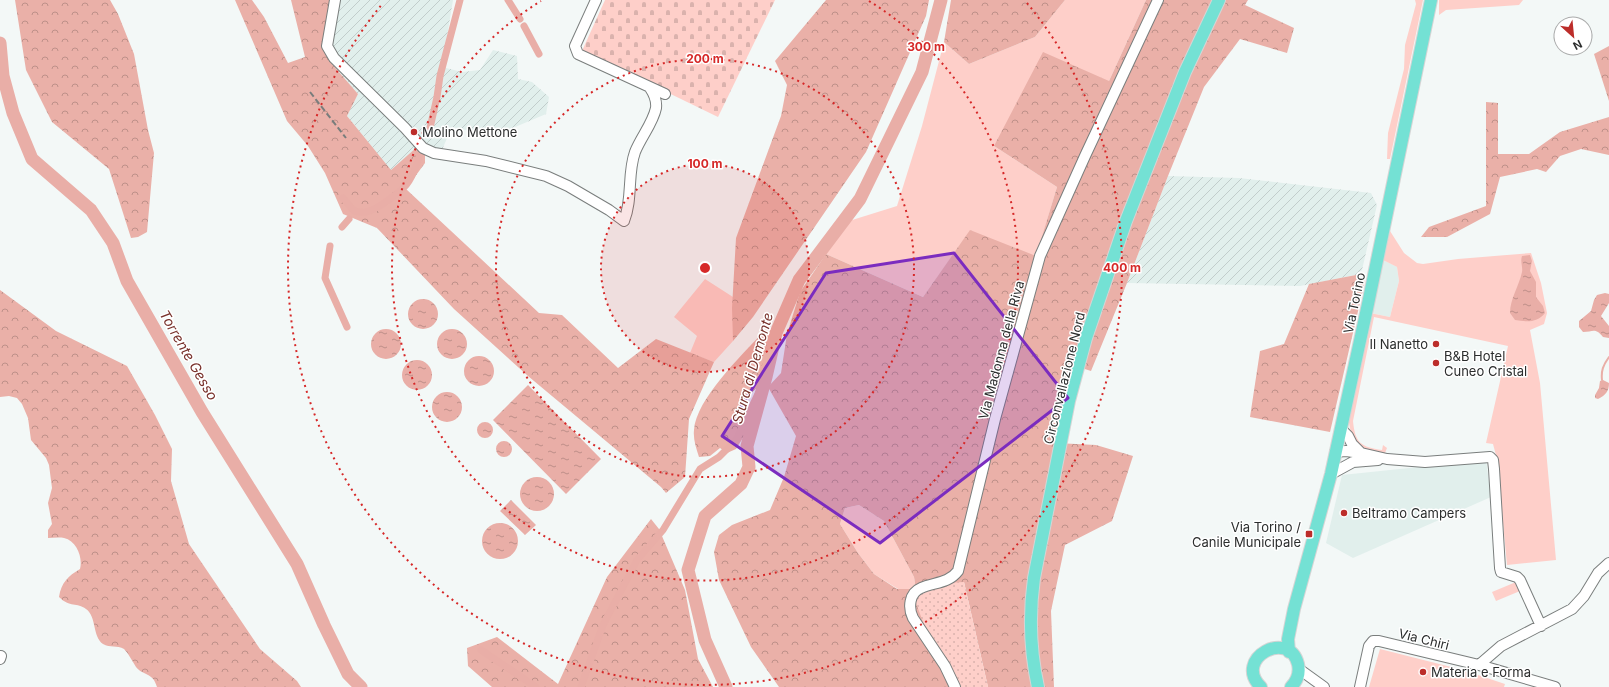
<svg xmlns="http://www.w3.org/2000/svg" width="1609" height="687" viewBox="0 0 1609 687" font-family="Inter,sans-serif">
  <defs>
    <pattern id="industrial-furrows" width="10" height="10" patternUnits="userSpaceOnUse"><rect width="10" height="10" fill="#e1efec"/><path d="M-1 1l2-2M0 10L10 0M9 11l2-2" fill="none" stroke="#c1cdcb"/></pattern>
    <pattern id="forest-crowns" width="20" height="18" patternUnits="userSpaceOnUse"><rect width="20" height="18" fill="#eab0a8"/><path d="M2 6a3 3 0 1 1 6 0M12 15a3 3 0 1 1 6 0" fill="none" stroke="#be9089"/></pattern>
    <pattern id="cemetery-stones" width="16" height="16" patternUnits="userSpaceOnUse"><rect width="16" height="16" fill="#fecfc9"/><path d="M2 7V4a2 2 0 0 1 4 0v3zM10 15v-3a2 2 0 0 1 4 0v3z" fill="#dab2ad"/></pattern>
    <pattern id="garden-dots" width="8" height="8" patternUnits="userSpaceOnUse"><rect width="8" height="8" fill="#fecfc9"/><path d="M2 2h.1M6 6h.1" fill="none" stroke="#dab2ad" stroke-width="1.8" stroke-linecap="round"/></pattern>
    <pattern id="water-ripples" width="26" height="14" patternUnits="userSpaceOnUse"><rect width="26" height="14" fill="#e9aea7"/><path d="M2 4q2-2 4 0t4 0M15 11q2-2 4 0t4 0" fill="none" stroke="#bd8e88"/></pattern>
  </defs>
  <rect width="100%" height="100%" fill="#f3f8f7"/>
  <!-- built -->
  <path fill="#e1efec" d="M1381 259 1397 267 1399 281 1390 317 1370 313Z
    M1486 460 1491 497 1353 558 1326 543 1342 475Z"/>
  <!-- industrial -->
  <path fill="url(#industrial-furrows)" d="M333 0H453L442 67 462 72 480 70 493 50 517 56 518 79 532 82 549 97 546 114 494 136 452 127 441 152 416 148 391 171 347 116 358 94 332 64 324 46Z
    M1168 176 1239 178 1371 193 1377 205 1362 270 1356 275 1300 286 1127 283Z"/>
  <!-- green -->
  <path fill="#fecfc9" d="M1065 0H1146L1109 81 994 146 1057 187 1036 257 970 231 923 297 826 254 849 221 897 206 922 126 944 42 969 64 1035 37Z
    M1415 0H1423L1390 159H1387L1388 133 1404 69 1405 45 1416 4Z
    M1439 0H1523L1519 5 1446 10 1439 15Z
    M1390 231 1404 253 1417 263 1423 264 1458 259 1531 253 1541 283 1547 313 1544 324 1530 330 1540 383 1556 560 1507 565 1497 459 1493 444 1486 443 1508 346 1374 317 1353 421C1355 443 1361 447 1382 450L1383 445 1387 448 1385 453C1356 454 1350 438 1348 414L1370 313 1390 317 1399 281 1397 267 1383 260Z
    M705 279 733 297V341L714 362 690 353 697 336 674 317Z
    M859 505 884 521 914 577 915 583 914 589H898L874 574 858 553 840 524 845 508Z
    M1516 582 1520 591 1496 601 1492 592Z
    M1380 649 1463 670 1505 684 1504 687H1369Z"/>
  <!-- forest -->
  <path fill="url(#forest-crowns)" fill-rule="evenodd" d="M15 0H110L118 14 134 54 148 130 154 153 147 232 138 237 131 238 109 169 52 122 26 70Z
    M235 0H252L264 17 288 63 305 57 291 0H333L324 46 332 64 358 94 347 116 391 170 417 147 425 154V163L406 189 539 313 562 315 618 368 656 339 714 362 689 419 685 477 666 493 661 487 528 376 454 309 377 228 343 214 325 173 308 146 287 121Z
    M826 0H929L926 16 866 152 753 317 733 341 732 308 736 238 781 116 787 85 775 61Z
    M951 0H1065L1035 37 969 64 944 42Z
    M1146 0H1248L1245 5 1294 28 1287 53 1240 39 1204 87 1168 176 1127 283 1091 371 1069 364 1056 443 1096 445 1133 456 1112 521 1065 545 1051 611 1054 687H988L964 582 956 687H779L751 647 719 580 714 552 719 535 732 525 770 510 784 477 796 436 768 387 781 373 787 334 800 292 826 254 923 297 970 230 1036 256 1057 187 994 146 1043 52 1109 81ZM859 505 884 521 914 577 915 583 914 589H897L874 574 858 553 840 524 845 508Z
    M1609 46V101L1594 54Z
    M1486 102 1498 103V154H1529L1560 132 1609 117V155L1581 149 1560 156 1546 172 1537 169 1500 177 1490 214 1447 237H1421L1429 227 1486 206Z
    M1356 275 1365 281 1330 432 1250 417 1260 351 1284 344 1309 284Z
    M0 290 56 331 127 366 155 415 172 449 171 481 189 544 260 649 297 681 301 687H157C153 672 143 676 136 667 132 661 129 654 124 649 117 645 110 648 103 644 92 636 97 617 86 609 77 602 70 608 59 597 61 583 68 576 80 569 83 558 77 541 64 538 59 537 53 538 48 538V530L52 524 48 503 52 488 49 465 46 458 31 440 28 418 22 404 17 398 9 396 0 397Z
    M766 329 769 336V345L767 355 764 363 758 387 744 399 739 408 745 413 746 433 736 449 727 453 720 448 710 456 699 457C696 448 693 439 694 430 696 398 745 352 766 329Z
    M651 519 659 529 685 590 698 659 713 687H492L468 666 467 648 497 637 558 684 607 577Z"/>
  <!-- cemetery -->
  <path fill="url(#cemetery-stones)" d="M605 0H775L718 117 582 51Z"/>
  <!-- garden -->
  <path fill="url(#garden-dots)" d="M964 582 988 687H956L925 627 914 598 923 588 946 583Z"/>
  <!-- water -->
  <path fill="url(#water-ripples)" d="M1530 255 1532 261 1530 271 1536 282V297L1543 306 1545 313C1537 323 1527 322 1515 320L1510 313C1510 299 1519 286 1522 272 1523 267 1520 262 1522 256Z
    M1605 293 1609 294V303L1601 316 1609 326V338L1603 337C1595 327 1593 332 1583 332L1579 327V321L1591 311 1594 300 1597 295Z
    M408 314a15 15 0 1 1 30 0a15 15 0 1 1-30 0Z
    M371 344a15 15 0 1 1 30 0a15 15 0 1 1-30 0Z
    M437 344a15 15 0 1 1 30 0a15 15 0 1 1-30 0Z
    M464 371a15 15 0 1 1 30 0a15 15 0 1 1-30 0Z
    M402 375a15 15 0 1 1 30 0a15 15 0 1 1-30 0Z
    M1603 380 1609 383C1609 391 1606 395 1598 399L1595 398V395L1599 388 1600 381Z
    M528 385 601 459 566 494 493 420Z
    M432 407a15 15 0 1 1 30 0a15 15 0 1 1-30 0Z
    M477 430a8 8 0 1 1 16 0a8 8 0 1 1-16 0Z
    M496 449a8 8 0 1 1 16 0a8 8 0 1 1-16 0Z
    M520 494a17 17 0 1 1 34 0a17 17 0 1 1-34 0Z
    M511 500 536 525 525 535 500 511Z
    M482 541a18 18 0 1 1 36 0a18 18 0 1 1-36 0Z"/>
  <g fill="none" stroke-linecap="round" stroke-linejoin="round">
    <!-- stream -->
    <path stroke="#e9aea7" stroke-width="2" d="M1602 380C1601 371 1603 365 1609 357"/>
    <!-- canal -->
    <path stroke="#e9aea7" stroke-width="7" d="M508 0 520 19
      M524 26 539 54
      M430 128 437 97 440 76 460 0
      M343 198 354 211C358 212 362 213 366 212 377 210 404 190 409 181 415 172 418 161 421 151
      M342 227 349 219
      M330 246 325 278 347 327
      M481 650 536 687
      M581 687 603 625 637 560 663 530 700 469 719 457 736 440 766 377"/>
    <!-- river -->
    <path stroke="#e9aea7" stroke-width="13" d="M0 43 3 76 13 113 32 159 91 210 113 243 127 281 202 412 297 564 324 625 348 674 361 687
      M726 687 705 640 688 570 705 516 741 484 749 467 747 446 766 377 776 333 799 280 860 199 922 72 941 0"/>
    <!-- minor casing -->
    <g stroke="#7a7e7d" stroke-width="12">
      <path id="minor" d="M335 0 327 46 334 58 405 128 423 148 434 153 486 161 546 176 568 186 609 210 624 221C633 199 627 174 635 152 641 137 653 123 656 108 657 100 654 94 650 88
        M596 0 575 46 578 54 665 94
        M1341 429 1348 436 1352 444 1361 453 1387 459 1425 462 1490 457 1493 460 1494 469 1500 568 1501 572 1517 577 1520 580 1541 626
        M1335 452 1346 451 1361 453
        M1331 474 1353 462 1378 460
        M0 659 1 656
        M1479 665 1501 646 1572 609 1584 596 1598 573 1609 563
        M1299 669 1324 687
        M955 687 945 666 913 618C908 608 909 593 921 588 934 582 948 584 958 571L995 419 1040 256 1085 156 1158 0
        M1360 687 1369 646 1373 641H1379L1479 665 1555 687"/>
    </g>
    <!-- major casing -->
    <g stroke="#d5d5d5" stroke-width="14">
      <path id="major" d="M1289 652 1288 639 1294 609 1331 474 1368 304 1431 0
        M1038 687C1030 651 1029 614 1034 578L1069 401 1086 338 1126 221 1185 72 1219 0
        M1261 687C1232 659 1289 628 1298 664 1300 673 1297 681 1291 687"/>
    </g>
    <!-- minor -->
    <use href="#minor" stroke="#fff" stroke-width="10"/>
    <!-- major -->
    <use href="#major" stroke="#74e1d4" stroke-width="12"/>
    <!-- rail -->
    <path stroke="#797d7c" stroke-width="2" stroke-dasharray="6 3" stroke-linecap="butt" d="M310 92 346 138"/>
  </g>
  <!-- marked area -->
  <path fill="#7b2cbf" fill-opacity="0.2" stroke="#7b2cbf" stroke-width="3" stroke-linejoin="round" d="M954 253 1068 398 880 543 722 436 826 273Z"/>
  <!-- distance rings -->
  <circle cx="705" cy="268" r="104" fill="#d62828" fill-opacity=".12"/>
  <g fill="none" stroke="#d62828" stroke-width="2" stroke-dasharray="2 4">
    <circle cx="705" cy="268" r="104"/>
    <circle cx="705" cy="268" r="209"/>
    <path d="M869 1A313 313 0 1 1 541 1"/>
    <path d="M1027 3A417 417 0 1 1 383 3"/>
  </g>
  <!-- markers -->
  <g fill="#bc2d2a" stroke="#fff" stroke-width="1.5">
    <circle cx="414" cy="132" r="4"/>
    <circle cx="1436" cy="344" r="4"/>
    <circle cx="1436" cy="363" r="4"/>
    <circle cx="1344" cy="513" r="4"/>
    <rect x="1305" y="530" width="8" height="8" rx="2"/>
    <circle cx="1423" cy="672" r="4"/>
  </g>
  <g text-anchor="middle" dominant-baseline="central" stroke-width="3" stroke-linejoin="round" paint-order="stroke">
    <!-- poi labels -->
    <g font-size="13" fill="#2b2d2d" stroke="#fff" text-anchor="start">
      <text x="422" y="132">Molino Mettone</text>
      <text x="1428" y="344" text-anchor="end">Il Nanetto</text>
      <text x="1444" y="356">B&amp;B Hotel<tspan x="1444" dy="15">Cuneo Cristal</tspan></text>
      <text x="1352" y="513">Beltramo Campers</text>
      <text x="1301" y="527" text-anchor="end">Via Torino /<tspan x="1301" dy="15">Canile Municipale</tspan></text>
      <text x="1431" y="672">Materia e Forma</text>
    </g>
    <!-- street labels -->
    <g font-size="13" fill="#2b2d2d" stroke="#fff">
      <text transform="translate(1354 303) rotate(-78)">Via Torino</text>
      <text transform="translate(1001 350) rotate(-75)">Via Madonna della Riva</text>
      <text transform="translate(1064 378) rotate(-76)">Circonvallazione Nord</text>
      <text transform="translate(1424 639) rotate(14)">Via Chiri</text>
    </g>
    <!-- water labels -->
    <g font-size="14" font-style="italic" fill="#78312b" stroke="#fff">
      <text transform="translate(189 355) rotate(60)">Torrente Gesso</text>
      <text transform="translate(752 368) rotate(-74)">Stura di Demonte</text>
    </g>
  </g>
  <circle cx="705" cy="268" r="6" fill="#d62828" stroke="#fff" stroke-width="2"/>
  <g font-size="12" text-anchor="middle" font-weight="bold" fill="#d62828" stroke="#fff" stroke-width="3" stroke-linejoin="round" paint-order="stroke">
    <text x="926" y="51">300 m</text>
    <text x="705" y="63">200 m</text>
    <text x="705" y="168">100 m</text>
    <text x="1122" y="272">400 m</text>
  </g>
  <!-- north arrow -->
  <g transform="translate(1573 36) rotate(153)"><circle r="19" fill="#ffffff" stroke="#aaabab"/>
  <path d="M0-3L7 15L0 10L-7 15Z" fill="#bc2d2a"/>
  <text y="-6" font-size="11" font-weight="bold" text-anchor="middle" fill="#2b2d2d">N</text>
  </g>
</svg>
